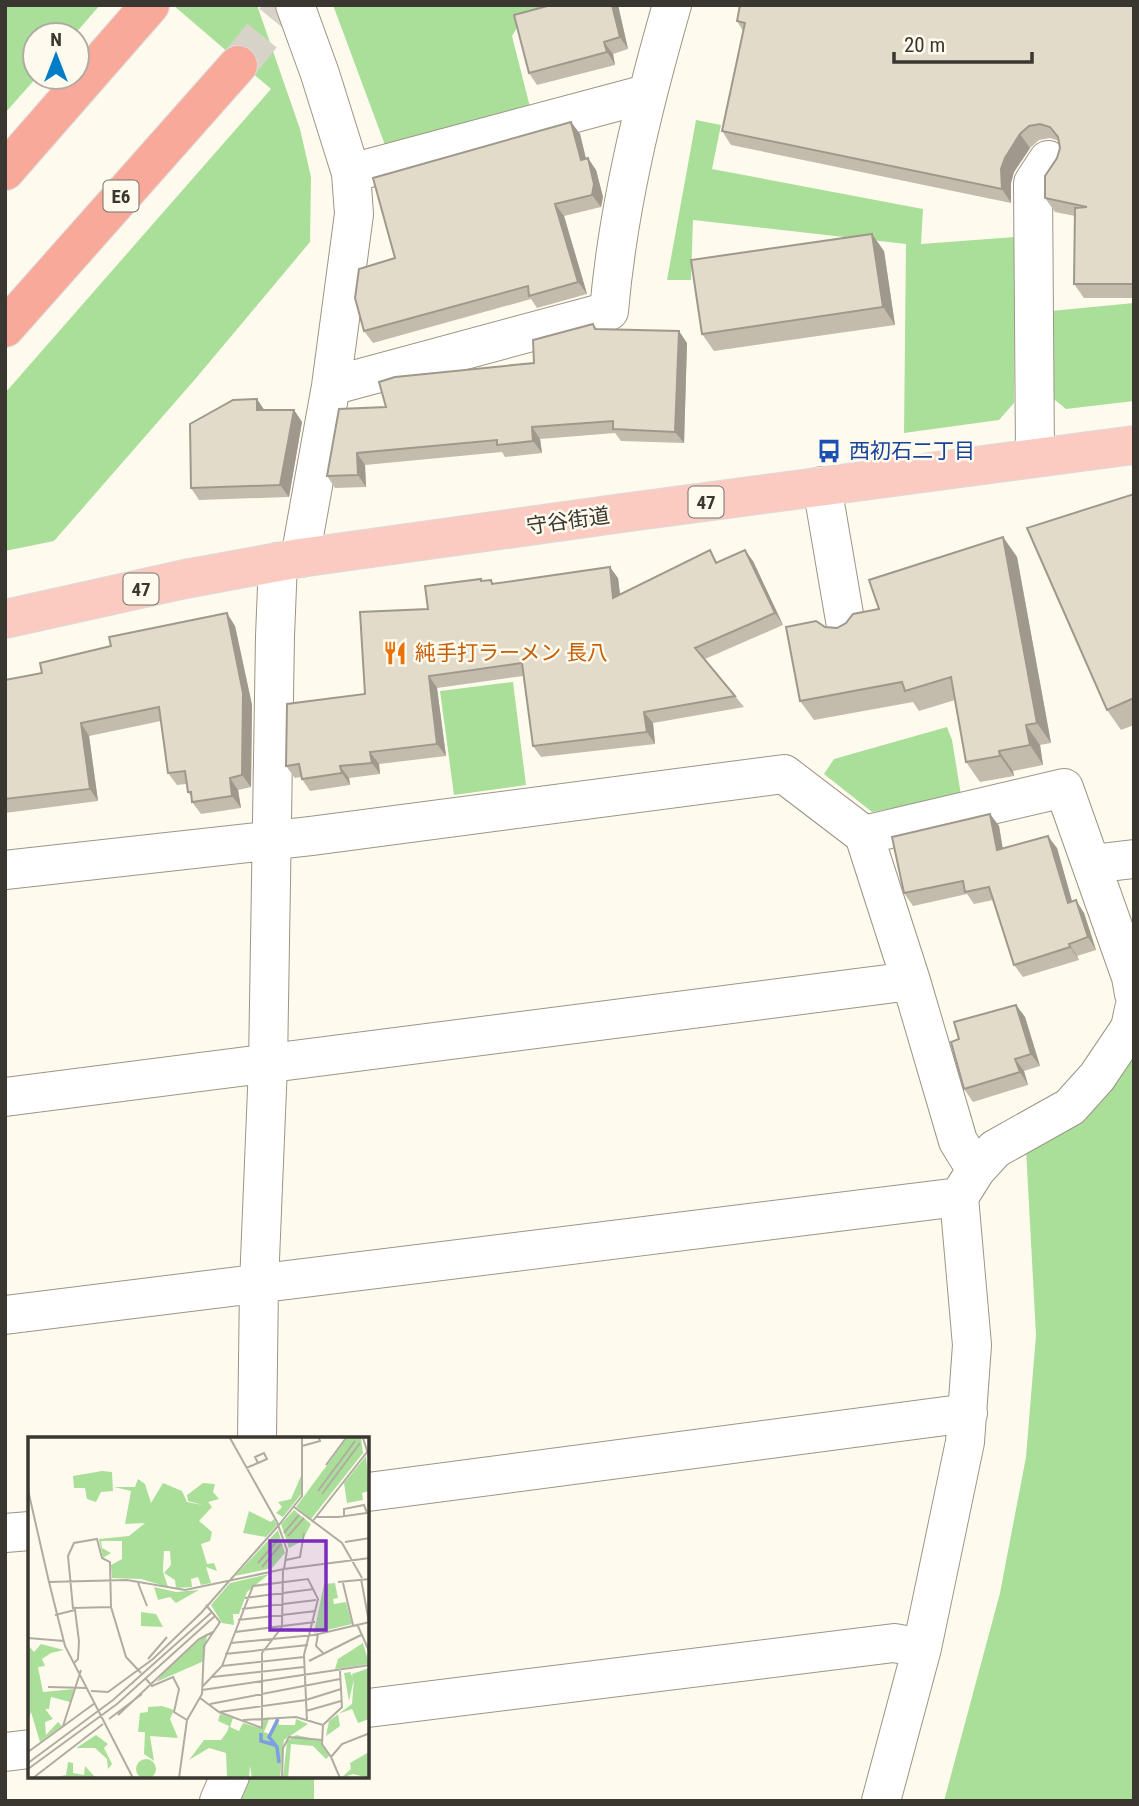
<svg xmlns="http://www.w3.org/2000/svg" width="1139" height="1806" viewBox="0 0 1139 1806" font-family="'Roboto Condensed','Noto Sans JP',sans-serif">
  <rect width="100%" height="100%" fill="#fffaee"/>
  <!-- green -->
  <path fill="#aadf9a" d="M5 5H100L74 35H35V77H37L5 113Z
    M173 5H257L300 129 311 177 310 242 197 377 54 541 5 551V393L271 89Z
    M333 5H601L520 23 512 36 530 107 385 145Z
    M696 120 721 125 712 169 923 209 921 244 1015 237 1014 403 999 420 904 433 906 244 693 220 691 280H667Z
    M1134 303V401L1066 409 1050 396 1051 311Z
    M513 682 526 785 454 795 440 691Z
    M947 727 952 740 961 795 872 812 824 774 834 759Z
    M1134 1051V1801H944L1000 1593 1026 1457 1036 1335 1026 1149Z
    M246 1776H314V1801H236Z"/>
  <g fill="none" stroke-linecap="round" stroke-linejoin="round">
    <!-- highway-tunnel -->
    <path stroke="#d8d3c8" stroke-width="38" stroke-dasharray="38 19" stroke-linecap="butt" d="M238 65 287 5"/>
    <!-- minor casing -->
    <g stroke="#9d9584" stroke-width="40">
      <path id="minor" d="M295 5 320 74 351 173 354 214 331 386 300 558
        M351 173 646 94
        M331 386 609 311C618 207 643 106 672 5
        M1035 457 1033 183 1048 160
        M822 486 846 626
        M864 835 1064 788 1131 977 1134 994
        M1092 864 1134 859
        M5 870 311 836 784 774 864 835 911 981 958 1141 976 1170 959 1197 972 1345 965 1442 922 1648 881 1801
        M5 1097 911 981
        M976 1170 995 1149 1070 1107 1097 1077 1130 1028 1134 1009
        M5 1315 959 1197
        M257 1438 259 1284 268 1065 275 636 278 562
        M368 1492 968 1413
        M5 1533 30 1531
        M368 1708 894 1643 922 1648
        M5 1752 30 1749
        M219 1801 230 1776"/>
    </g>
    <!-- major casing -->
    <g stroke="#dcdbda" stroke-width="40">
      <path id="major" d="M5 619 185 579 300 558 622 513 1134 445"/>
    </g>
    <!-- highway casing -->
    <g stroke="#dcdbda" stroke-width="40">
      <path id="highway" d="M5 171 150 5
        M5 328 238 65"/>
    </g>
    <!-- minor -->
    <use href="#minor" stroke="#fff" stroke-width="38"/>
    <!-- major -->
    <use href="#major" stroke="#fbcbc2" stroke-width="38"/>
    <!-- highway -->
    <use href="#highway" stroke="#f9a99a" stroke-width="38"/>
  </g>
  <!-- wall -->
  <path fill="#c3bcad" d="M551 5H618L628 49 613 54 615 65 537 85 529 73Z
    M1134 5V298H1084L1074 284 1075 216 1055 212 1045 198 1060 148 1059 141 1050 138 1039 140 1030 148 1014 172 1011 183V203L731 145 722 131 743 31 737 21Z
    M571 122 580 134 586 158 596 170 603 197 601 207 564 216 587 294 537 308 531 299 373 343 364 331Z
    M884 251 895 325 714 351 702 334Z
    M593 324 597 329 687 343 684 443 621 441 615 433 540 439 542 453 505 457 502 452 365 465 366 487 335 488 327 476 386 407 534 363Z
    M265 410H294L302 422 289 497 199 500 191 488Z
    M1134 494V725L1121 730 1107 710Z
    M1003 537 1017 557 1051 743 1040 745 1043 765 1013 771 1014 776 980 782 966 762 955 700 919 711 913 702 814 720 800 701 825 627 837 628 879 609Z
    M753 561 783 625 705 659 735 696 744 707 653 723 655 744 541 757 533 746 523 676 437 688 446 756 379 764 380 774 349 778 350 785 310 791 302 779 301 777 295 778 286 766 365 694 428 609 481 579 483 581 491 580 493 583 618 578 620 595 718 562Z
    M235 626 252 705 251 787 238 790 241 808 201 814 192 802V798L188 792 186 784 177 785 168 773 161 721 89 736 98 801 5 813V680L42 673Z
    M990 814 999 826 1003 849 1057 848 1072 902 1084 913 1096 950 1077 956 1079 960 1023 977 1014 965 993 900 974 904 967 894 913 906 904 893Z
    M1016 1005 1025 1017 1040 1066 1024 1071 1028 1085 973 1102 964 1089 959 1039Z"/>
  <!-- shaded-wall -->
  <path fill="#9f998d" d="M612 5H618L628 49 620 37Z
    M604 42 613 54 615 65 607 52Z
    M571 122 580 134 589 172 581 160Z
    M1020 134 1030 148 1014 172 1011 183V203L1002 189 1001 169 1005 158Z
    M588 158 596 170 603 197 601 207 592 195Z
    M555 204 564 216 587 294 578 282Z
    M872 234 884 251 895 325 883 307Z
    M679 331 687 343 684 443 675 432Z
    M257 399 265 411 257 410Z
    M294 410 302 422 289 497 280 485Z
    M532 427 540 439 542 453 533 441Z
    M357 453 365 465 366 487 358 475Z
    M1003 537 1017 557 1051 743 1037 723Z
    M745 550 753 561 783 625 775 613Z
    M610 567 618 578 622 610 613 598Z
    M227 613 235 626 252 705 251 787 242 775Z
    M429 676 437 688 446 756 437 744Z
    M644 712 653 723 655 744 647 732Z
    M81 723 89 736 98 801 90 789Z
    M1026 725 1040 745 1043 765 1030 745Z
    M999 751 1013 771 1014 776 1000 756Z
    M370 752 379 764 380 774 372 763Z
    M340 766 349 778 350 785 342 773Z
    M230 778 238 790 241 808 232 796Z
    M990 814 999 826 1005 863 997 850Z
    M1048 836 1057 848 1076 915 1068 903Z
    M1076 900 1084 913 1096 950 1088 937Z
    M1069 944 1077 956 1079 960 1070 947Z
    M1016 1005 1025 1017 1040 1066 1031 1054Z
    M1015 1059 1024 1071 1028 1085 1020 1072Z"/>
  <!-- building -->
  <path fill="#e3dbc9" stroke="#9f998d" stroke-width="2" d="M551 5H612L620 37 604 42 607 52 529 73 514 15Z
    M740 5H1134V284H1074L1075 208 1087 207 1045 198V176L1057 158 1060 148 1058 137 1050 127 1040 124 1029 126 1020 134 1005 158 1001 169 1002 189 722 131 745 23 737 21Z
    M571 122 581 160 588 158 594 184 592 195 555 204 578 282 529 296 528 286 364 331 355 298 359 269 395 258 373 178Z
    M872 234 883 307 702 334 691 260Z
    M593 324 595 329 679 331 675 432 613 429V421L532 427 533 441 497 445V440L357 453 358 475 327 476 339 409 386 407 379 382 395 377 534 363 533 340Z
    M257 399V410H294L280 485 191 488 190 424 233 400Z
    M1134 494V698L1107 710 1027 528Z
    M1003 537 1037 723 1026 725 1030 745 999 751 1000 756 966 762 951 677 905 691 902 682 800 701 786 627 816 621 825 627 837 628 846 623 853 614 879 609 869 580Z
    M710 550 716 563 745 550 775 613 695 648 735 696 644 712 647 732 533 746 522 663 429 676 437 744 370 752 372 763 340 766 342 773 302 779 299 764 286 766 287 704 365 694 360 612 428 609 425 586 481 579V581L491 580 492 584 610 567 613 598Z
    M227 613 243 693 242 775 230 778 232 796 192 802 191 792H188L185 771 168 773 159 707 81 723 90 789 5 799V680L42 673 40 663 111 646 109 637Z
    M990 814 997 850 1048 836 1068 903 1076 900 1088 937 1069 944 1070 947 1014 965 989 887 965 892 963 881 904 893 892 837Z
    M1016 1005 1031 1054 1015 1059 1020 1072 964 1089 951 1042 959 1039 954 1022Z"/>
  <!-- icons -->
  <defs>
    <g id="bus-bare" transform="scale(1.89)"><path d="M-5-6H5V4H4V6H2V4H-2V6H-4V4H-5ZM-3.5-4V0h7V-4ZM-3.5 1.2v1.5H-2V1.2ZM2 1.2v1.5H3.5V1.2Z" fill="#1a4fb4" stroke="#fffaee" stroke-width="2.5" paint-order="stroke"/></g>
    <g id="restaurant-bare" transform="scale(1.89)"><path d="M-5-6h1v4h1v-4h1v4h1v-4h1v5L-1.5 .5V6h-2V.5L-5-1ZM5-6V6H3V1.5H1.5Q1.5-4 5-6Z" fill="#e8710a" stroke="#fffaee" stroke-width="2.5" paint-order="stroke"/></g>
  </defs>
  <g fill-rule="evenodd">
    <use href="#bus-bare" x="829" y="451"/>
    <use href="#restaurant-bare" x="395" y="653"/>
  </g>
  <g text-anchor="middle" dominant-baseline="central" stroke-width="5" stroke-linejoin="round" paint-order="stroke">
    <!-- shield labels -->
    <g fill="#fffaee" stroke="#757269" stroke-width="2">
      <rect x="103.5" y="180.5" width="35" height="31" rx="5"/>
      <rect x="688.5" y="486.5" width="35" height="31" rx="5"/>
      <rect x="123.5" y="573.5" width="35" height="31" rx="5"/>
    </g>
    <g font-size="19" font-weight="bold" fill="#3a3730">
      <text x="121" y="196">E6</text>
      <text x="706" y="502">47</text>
      <text x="141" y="589">47</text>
    </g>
    <!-- transit labels -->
    <g font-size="21" fill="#164399" stroke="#fffaee" text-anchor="start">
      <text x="849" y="451">西初石二丁目</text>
    </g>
    <!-- street labels -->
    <g font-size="21" fill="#3a3730" stroke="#fffaee">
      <text transform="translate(568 521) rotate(-8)">守谷街道</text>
    </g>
    <!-- food labels -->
    <g font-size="21" fill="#c56008" stroke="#fffaee" text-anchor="start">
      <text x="415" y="653">純手打ラーメン 長八</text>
    </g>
  </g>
  <!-- overview -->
  <g transform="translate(28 1437)">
    <rect width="341" height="341" fill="#fffaee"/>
    <path d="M319 1H333L335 16 283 82 268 70ZM338 19 341 54 334 56 335 63 319 66 316 46ZM74 34 84 35 85 54 73 55 68 65 59 62 57 51H46L45 39ZM273 39 274 56 255 80 248 76 254 70 250 65 263 62ZM110 42 117 47 123 66 135 46 154 54 159 65 175 68 160 64 159 58 175 46 187 47 185 55 191 62 180 65 184 70 171 84 184 95 182 104 173 107 179 127 186 126 189 134 178 130 183 146 173 148 170 140 163 142 164 150 148 151 147 143 136 136 143 128 142 114H136L135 132V135L140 150 113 142 84 141 83 128 94 122V104H73L74 111 83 116 75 121 71 102 101 99 117 86 97 87 103 54 86 50H107ZM266 73 283 87 274 104 261 111 253 87ZM221 74 243 85 246 82 249 88 238 100 215 96ZM250 93 257 116 244 131 207 139ZM241 137 219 155 211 177H205L206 188 194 186 183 168 202 146ZM307 146 310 161 305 162 306 167 318 165 324 187 286 196 296 147ZM126 150 148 155 171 153 148 166 142 160 130 163ZM113 175 128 177 135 190 113 189ZM179 196 176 224 128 245 135 236ZM335 206 341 227 307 232 310 222ZM13 207 36 213 23 216 14 222 17 229 10 230 15 255 46 252 42 265 23 260 21 272H17L25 282 17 285 18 298 30 285 34 289 12 305 3 275 0 285V208L6 215ZM341 231V282L330 286 324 272 310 277 312 289 298 299 301 284 324 267 326 242 321 264 316 236 322 235 325 241 324 237ZM134 269 146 273 142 282 150 301 122 299 126 324 116 317 117 295H110L112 276 120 275V270ZM192 277 205 281 202 290 211 294 215 286 235 292V282L242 280 236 295 241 297 249 280 251 288H267L268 282 280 287 256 303 252 341H224L222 329 221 341H199L198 316 181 311 161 323 176 303H193L199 295 201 289 190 284ZM68 298 80 307 76 311 84 327 80 332 79 322 67 311H48ZM268 298 292 303 301 319 298 322 285 309 263 307 260 341H255L259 304ZM341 315V341L325 337 313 341 323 332 322 326ZM108 332a10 10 0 1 1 20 0a10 10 0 1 1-20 0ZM40 325 45 326V336L56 338 57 329 68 341H23L38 338Z" fill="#aadf9a"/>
    <path fill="none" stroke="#7c9ee4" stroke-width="3.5" d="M250 282 241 300 249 310 251 326M233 296V304L247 308"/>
    <path fill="none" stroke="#b0aca2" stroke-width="2" d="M202 1 249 85 259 113 256 132M335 1 342 23M274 9 292 4 291 1M298 28 318 1M218 31 230 26 239 22 236 16 227 20 230 26M0 53 21 145M290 54 327 4M294 57 332 6M266 70 314 106 334 141M288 80H310L339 76 336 68 316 72V79M284 85 339 15M256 96 271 78M260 99 276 81M317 105 342 101M258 123 272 120 276 96M230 126 249 104M234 130 253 107M333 142 341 185M310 145 342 142M110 146 119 169M315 146 325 188M217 161 286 152M83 170 82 125 74 121 69 102 46 106 40 119 45 171 83 170 98 220 113 236M214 172 288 163M27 178 47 173 51 204 50 222 46 226M210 183 288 174M329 187 342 216M207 195 287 185M290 197 288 209 295 216M0 201 36 204M203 206 286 198 342 185M197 217 280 208M120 222 139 200M281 224 333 198M194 229 276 220M184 240 276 230M118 242 124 249 145 240 151 252 146 275 159 283M175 249 194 229 225 149 280 142 290 162 276 218 279 285M20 250 59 251M174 253 342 228M63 254 80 255 125 222 173 176 250 89 274 59V1M172 261 191 275 234 291V216L254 190 255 132M182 267 312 242M278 274 313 264M191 275 278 263 313 252M90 278 171 202 185 195M81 282 114 257M215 283 268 280 295 288M35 289 53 233M0 315 67 266M303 320 294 307 295 288 314 270 312 234M0 326 85 263 184 175M0 332 89 267 187 179M5 341 75 287M105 341 37 209 21 145 99 143 157 153 256 132 342 121M151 341 159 283 174 257 176 209 192 185 178 168M254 341 255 311 261 300 294 303M312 341 303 320 314 307 342 296"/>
    <path fill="#7b2cbf" fill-opacity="0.15" stroke="#7b2cbf" stroke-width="3.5" d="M242 104H298V193H242Z"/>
    <rect width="341" height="341" fill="none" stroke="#3a3730" stroke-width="3.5"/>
  </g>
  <!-- border -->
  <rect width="1139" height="1806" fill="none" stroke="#3a3730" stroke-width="14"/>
  <!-- north arrow -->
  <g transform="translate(56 56)"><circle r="33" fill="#fffaee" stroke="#b0aca2" stroke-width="2"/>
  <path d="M0-5L12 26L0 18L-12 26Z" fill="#037ec6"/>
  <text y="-10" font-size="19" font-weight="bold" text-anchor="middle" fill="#3a3730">N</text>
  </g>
  <!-- scale -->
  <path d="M894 52v10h138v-10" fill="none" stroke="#3a3730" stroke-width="3.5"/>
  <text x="904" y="52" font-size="21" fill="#3a3730" stroke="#fffaee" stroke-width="5" paint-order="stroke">20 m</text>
</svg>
